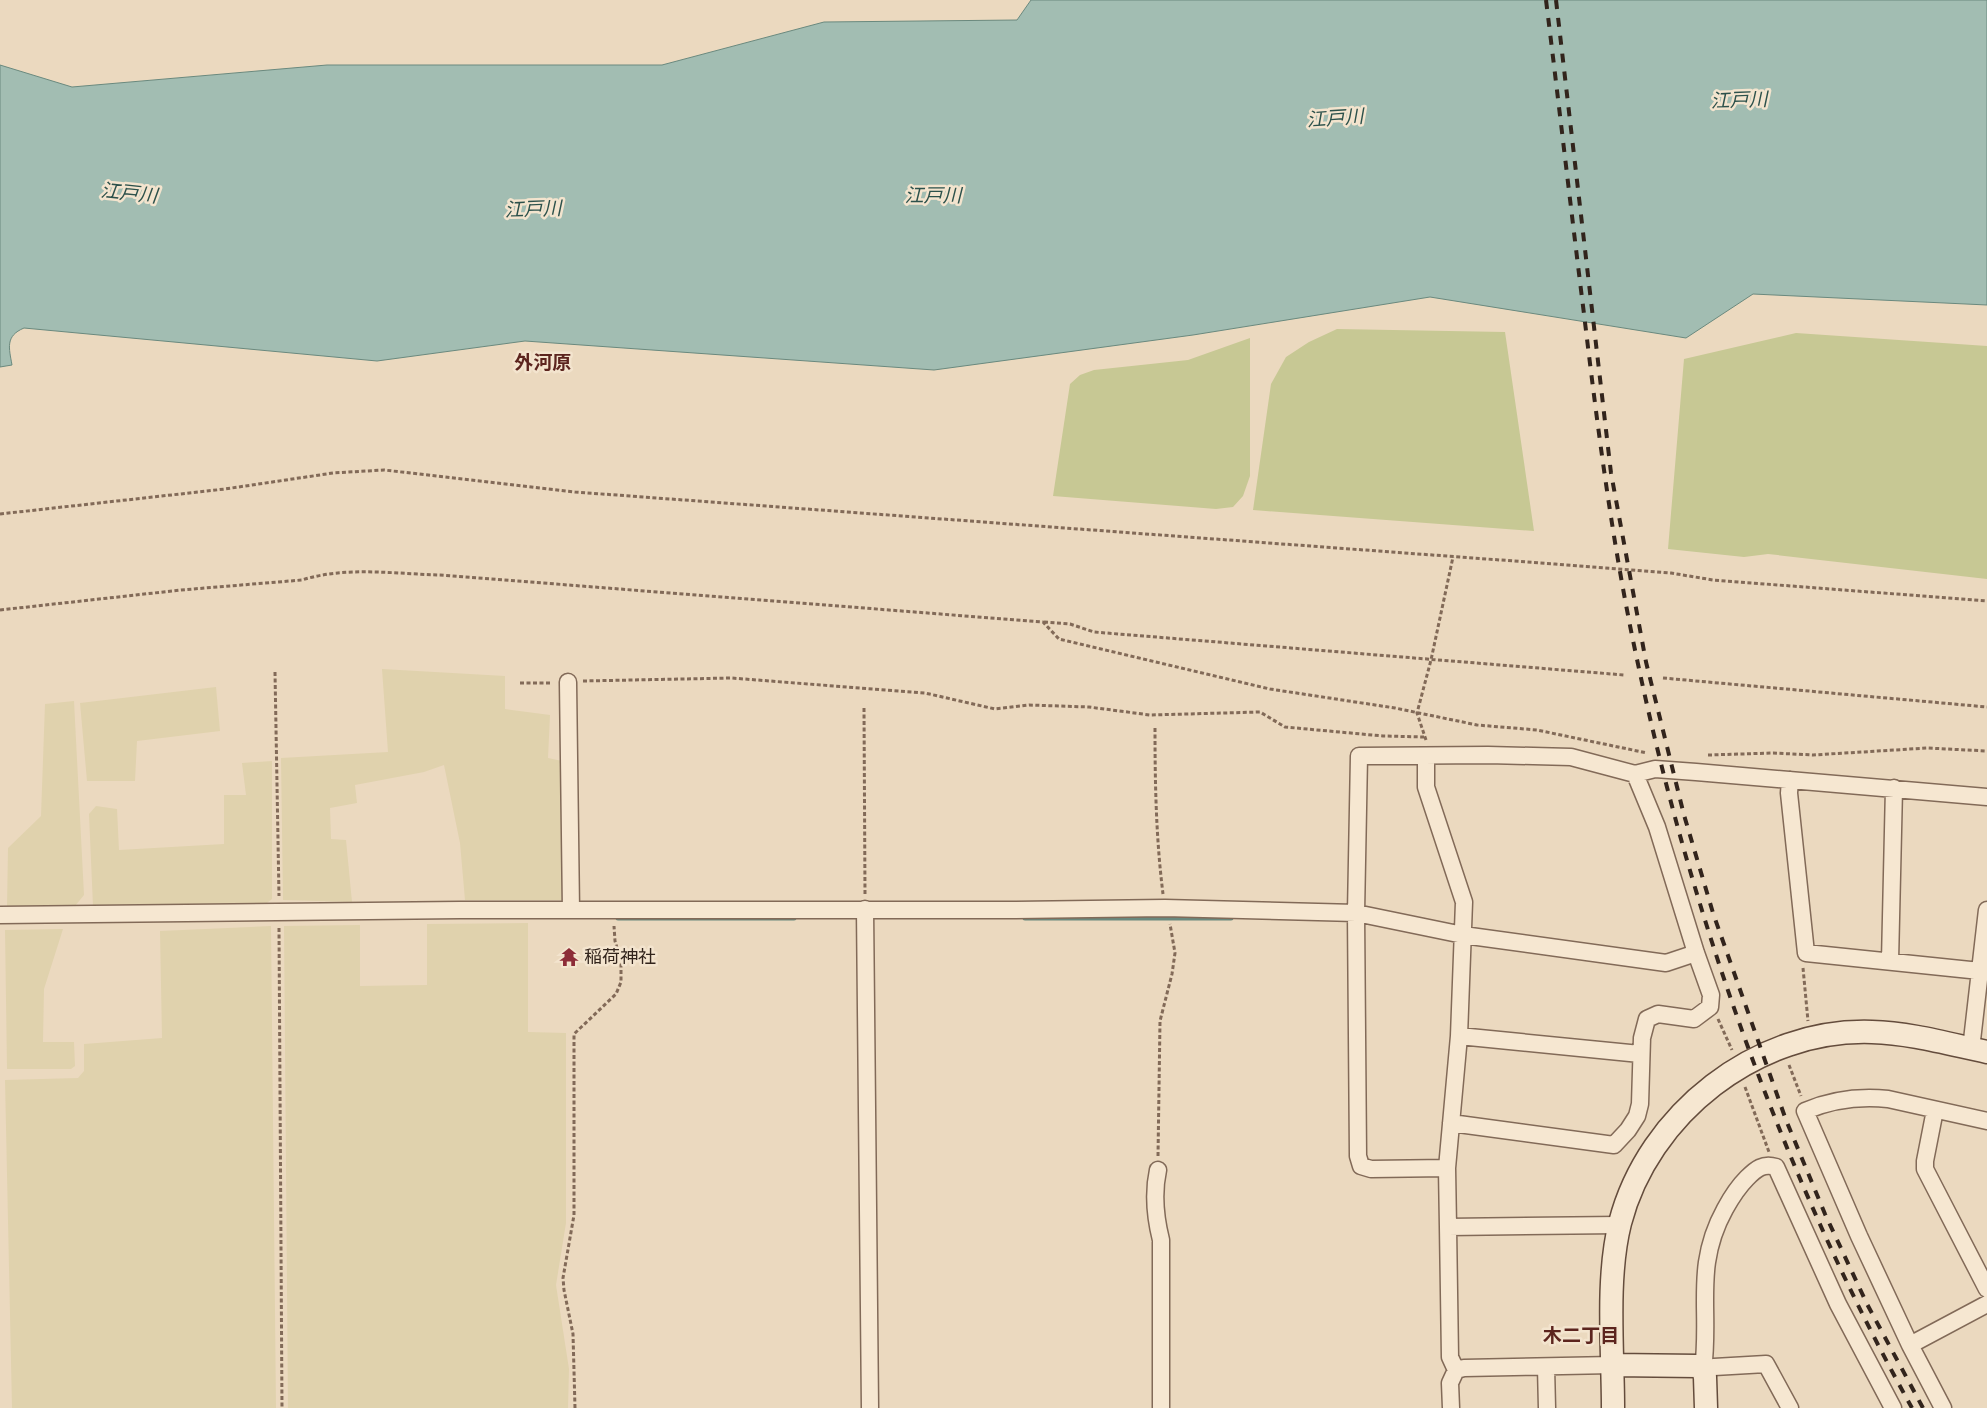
<svg xmlns="http://www.w3.org/2000/svg" width="1987" height="1408" viewBox="0 0 1987 1408" font-family="'Libre Baskerville','Noto Sans JP',serif">
  <rect width="100%" height="100%" fill="#ebd9bf"/>
  <!-- farmland -->
  <path fill="#e0d2ad" d="M382 669 505 676V709L550 715 548 758 562 761V900H465L460 843 444 765 424 772 355 785 357 803 330 808 331 839 346 840 352 902 283 900 281 758 388 752Z
    M216 687 220 731 137 741 135 781H87L80 703Z
    M74 701 84 895 75 906 7 907 8 848 41 816 45 704Z
    M272 761V899L267 903 93 906 89 814 96 806 117 809 119 850 224 844V795H246L242 763Z
    M528 923V1032L566 1033V1223L556 1285 569 1369 568 1408H288L284 926 360 925V986L427 985V924Z
    M271 926 276 1408H12L5 1080 78 1078 84 1071V1044L162 1038 160 931Z
    M63 929 44 989 43 1042H74L75 1066 71 1069H7L5 930Z"/>
  <!-- green -->
  <path fill="#c7c894" d="M1337 329 1505 332 1534 531 1253 510 1271 384 1286 357 1309 342Z
    M1796 333 1987 346V579L1768 554 1744 557 1668 549 1684 359Z
    M1250 338V476L1243 496 1233 507 1216 509 1053 496 1070 384 1080 375 1094 370 1188 360Z"/>
  <!-- water -->
  <path fill="#a2bdb2" stroke="#6a897e" d="M1031 0H1987V305L1753 294 1686 338 1430 297 1193 335 934 370 525 341 377 361 24 328C5 336 9 348 12 365L0 367V65L72 87 327 65H662L824 22 1017 20Z"/>
  <g fill="none" stroke-linecap="round" stroke-linejoin="round">
    <!-- stream -->
    <path stroke="#6a897e" stroke-width="5" d="M618 918H794
      M1025 918H1231"/>
    <!-- street casing -->
    <g stroke="#826a58" stroke-width="19">
      <path id="street" d="M568 682 571 910
        M1426 756V787L1464 902 1459 1036 1447 1168 1448 1227
        M1790 780 1789 793 1806 953 1980 971
        M865 909 870 1408
        M0 915 460 910H1015L1165 908 1356 913 1463 935 1666 963 1696 953
        M1890 961 1894 788
        M1459 1036 1640 1054
        M1971 1049 1987 910
        M1935 1110 1925 1161V1169L1987 1289
        M1451 1123 1614 1145 1628 1130 1637 1116 1640 1104 1642 1038 1647 1019 1658 1014 1694 1019 1710 1007 1711 995 1696 953 1657 827 1635 774
        M1447 1168 1371 1169 1361 1166 1358 1156 1356 913 1359 756 1488 755 1571 757 1635 774 1655 769 1696 772 1987 797
        M1158 1170C1153 1193 1155 1216 1161 1240V1408
        M1910 1345 1859 1236 1805 1111C1831 1100 1859 1096 1888 1099L1987 1121
        M1546 1367 1547 1408
        M1456 1370 1450 1357 1448 1227 1620 1225
        M1451 1408 1450 1383 1456 1370 1464 1368 1613 1365
        M1790 1408 1766 1364 1714 1367 1703 1370C1711 1310 1693 1267 1725 1209 1731 1198 1738 1187 1747 1178 1756 1169 1763 1163 1776 1167L1838 1304 1893 1408
        M1943 1408 1910 1345 1987 1304"/>
    </g>
    <!-- secondary casing -->
    <g stroke="#644c3c" stroke-width="25">
      <path id="secondary" d="M1613 1365 1698 1366 1703 1370 1705 1377 1706 1408
        M1613 1408C1613 1351 1606 1278 1620 1223 1648 1114 1757 1028 1872 1032 1910 1033 1949 1044 1987 1052"/>
    </g>
    <!-- path -->
    <path stroke="#826a58" stroke-width="3" stroke-dasharray="4 2.5" stroke-linecap="butt" d="M0 514 225 489 333 473 384 470 575 492 1555 564 1671 573 1713 580 1987 601
      M0 610 181 590 302 580C346 566 395 574 440 575L1043 622 1059 639 1270 689 1395 708 1477 725 1537 730 1647 753
      M1044 622 1070 624 1094 632 1624 675
      M275 672 279 896
      M1663 678 1987 707
      M583 681 731 678 925 693 995 709 1029 705 1089 707 1150 715 1260 712 1285 727 1383 736 1424 737
      M520 683H552
      M864 708 865 894
      M1155 728C1155 784 1156 838 1163 894
      M1426 740 1417 713 1431 660 1453 557
      M1708 755 1773 753 1813 755 1927 748 1987 751
      M279 928 282 1408
      M1803 968 1808 1021
      M1718 1019 1732 1050
      M1789 1065 1801 1096
      M1745 1087 1769 1152
      M1158 1156 1160 1021 1172 974 1175 953 1170 924
      M575 1408 573 1334 564 1290 563 1278 574 1215V1034L616 994 621 982V961L615 941 614 926"/>
    <!-- street -->
    <use href="#street" stroke="#f6e7d1" stroke-width="16"/>
    <!-- secondary -->
    <use href="#secondary" stroke="#f6e7d1" stroke-width="22"/>
    <!-- rail -->
    <path stroke="#32241c" stroke-width="4" stroke-dasharray="9 9" stroke-linecap="butt" d="M1546 0C1559 105 1571 210 1584 314 1598 431 1613 549 1638 664 1692 919 1785 1180 1912 1408
      M1556 0 1611 473 1646 662 1684 815 1713 913 1786 1120 1825 1214 1867 1304 1923 1408"/>
  </g>
  <!-- icons -->
  <defs>
    <g id="temple-bare" transform="scale(1.5)"><path d="M0-6L5-2H3V0L6.5 2.5H4V6H1.5V3h-3V6H-4V2.5H-6.5L-3 0V-2H-5Z" fill="#8d2c37" stroke="#f3e4ce" stroke-width="2.5" paint-order="stroke"/></g>
  </defs>
  <g fill-rule="evenodd">
    <use href="#temple-bare" x="569" y="957"/>
  </g>
  <g text-anchor="middle" dominant-baseline="central" stroke-width="5" stroke-linejoin="round" paint-order="stroke">
    <!-- poi labels -->
    <g font-size="18" fill="#32241c" stroke="#f3e4ce" text-anchor="start">
      <text x="584" y="957">稲荷神社</text>
    </g>
    <!-- water labels -->
    <g font-size="19" font-style="italic" fill="#2c514b" stroke="#f3e4ce">
      <text transform="translate(1739 100) rotate(-2)">江戸川</text>
      <text transform="translate(1335 118) rotate(-4)">江戸川</text>
      <text transform="translate(129 193) rotate(6)">江戸川</text>
      <text x="933" y="195">江戸川</text>
      <text transform="translate(533 209) rotate(-2)">江戸川</text>
    </g>
    <!-- neighbourhood labels -->
    <g font-size="19" font-weight="bold" fill="#5c241e" stroke="#f3e4ce">
      <text x="543" y="362">外河原</text>
      <text x="1581" y="1335">木二丁目</text>
    </g>
  </g>
</svg>
